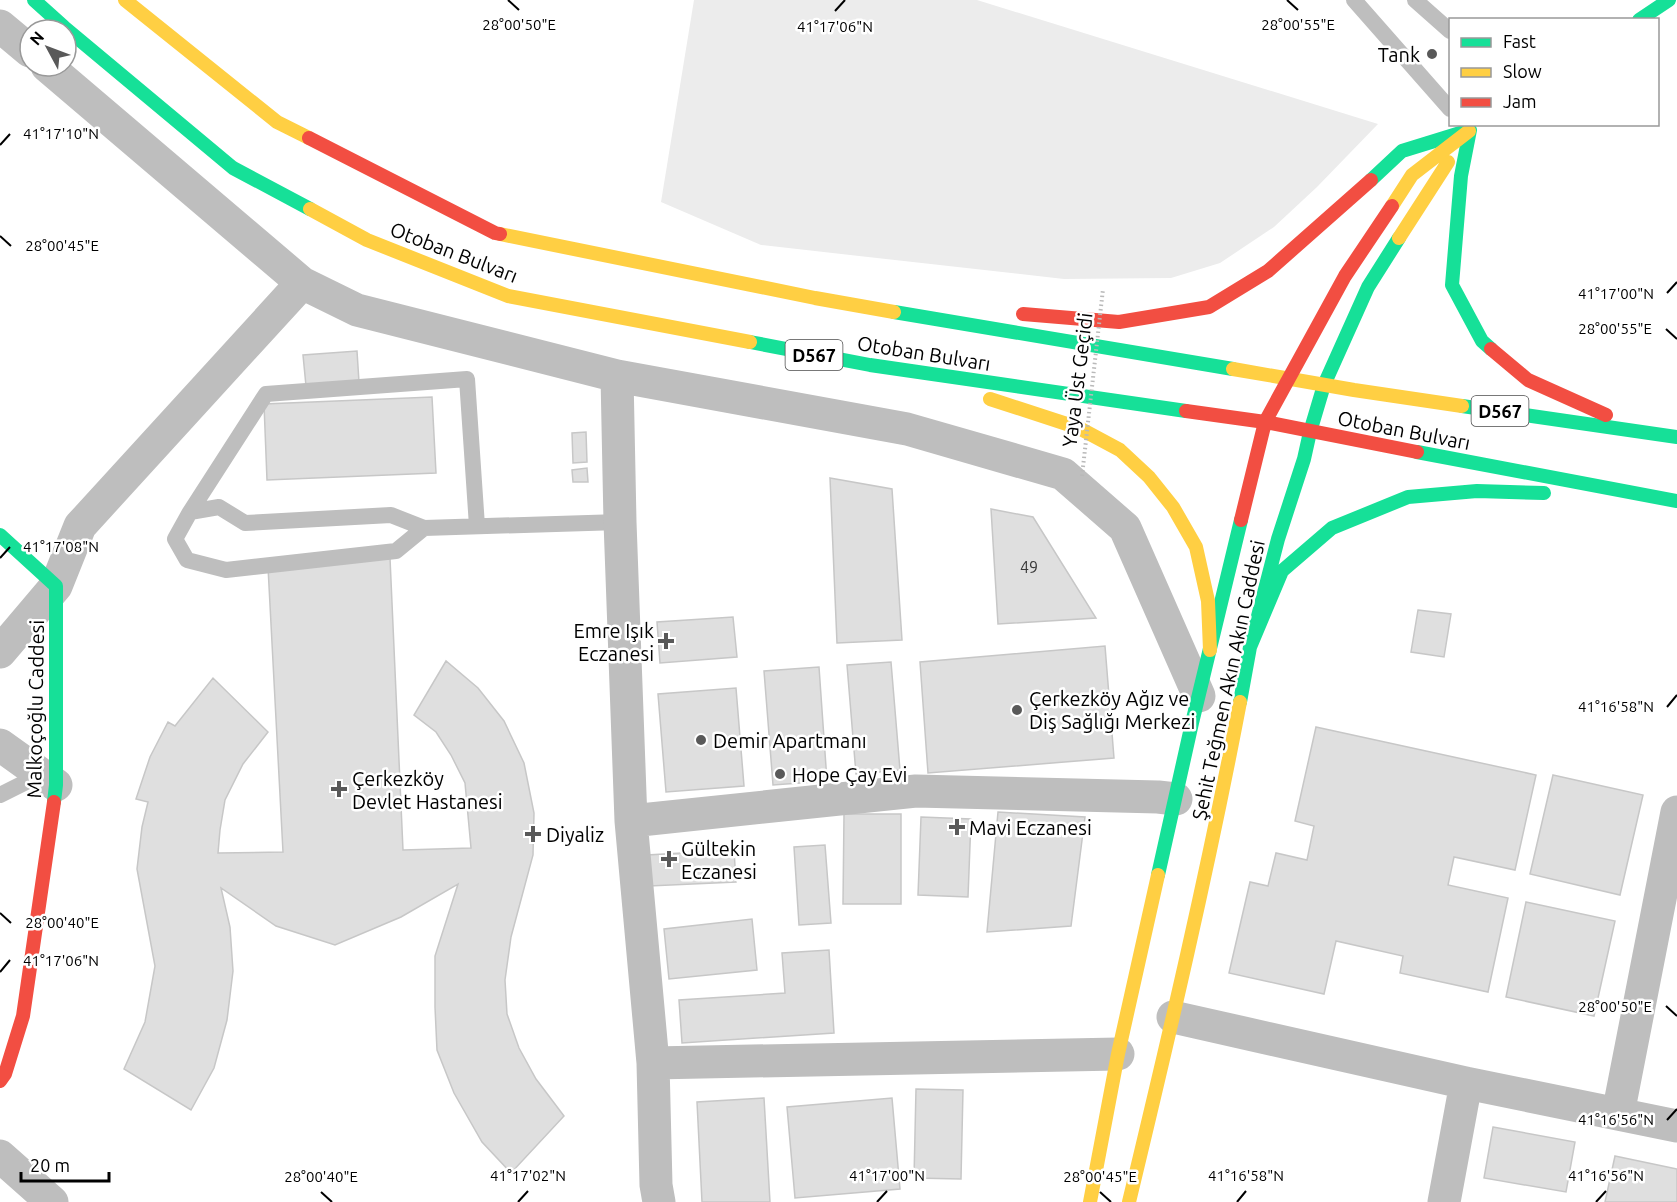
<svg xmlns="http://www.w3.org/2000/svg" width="1677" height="1202" viewBox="0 0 1677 1202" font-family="Ubuntu,sans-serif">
  <rect width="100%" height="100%" fill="#fff"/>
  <!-- green -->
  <path fill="#ececec" d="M694 0H977L1378 124 1317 187 1274 227 1220 263 1171 278 1064 279 761 245 661 202Z"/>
  <!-- building -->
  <path fill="#dfdfdf" stroke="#c7c7c7" stroke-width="1.5" d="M357 351 359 382 306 386 303 355Z
    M432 397 436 473 267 480 264 404Z
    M586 432 587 462 573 463 572 433Z
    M587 468 588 482H573L572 470Z
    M830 478 892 489 902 640 837 643Z
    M991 509 1033 517 1096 618 998 624Z
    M390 558 403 850 471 848 465 783 451 755 436 732 414 715 446 661 478 688 504 721 524 763 534 813 533 855 511 937 505 980 507 1014 519 1048 536 1079 564 1116 511 1173 482 1142 454 1093 437 1050 435 1007V956L458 884 401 917 335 945 276 926 221 888 230 927 233 971 227 1020 214 1068 191 1110 124 1069 145 1022 155 966 137 869 142 827 148 802 136 799 150 757 168 722 175 726 213 678 268 732 243 764 225 800 220 830 218 853 283 852 268 567Z
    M1418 610 1451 614 1444 657 1411 652Z
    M733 617 737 657 660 663 657 622Z
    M1105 646 1114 758 928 773 920 662Z
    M891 662 900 770 856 774 847 665Z
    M819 667 827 781 773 785 764 671Z
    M736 688 744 786 666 792 658 694Z
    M1316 727 1536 775 1515 870 1454 857 1448 885 1508 898 1488 992 1400 973 1403 956 1336 941 1324 994 1229 973 1250 882 1268 886 1276 853 1307 860 1314 826 1295 821Z
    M1553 775 1643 795 1620 895 1530 874Z
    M998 812 1085 817 1071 926 987 932Z
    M844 814H901V904H843Z
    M921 817 971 819 968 897 918 895Z
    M825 845 831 923 799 925 794 847Z
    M734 850 736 882 649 886 647 855Z
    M1526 902 1615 921 1594 1016 1506 997Z
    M752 919 757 970 669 979 664 929Z
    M829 950 834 1033 682 1043 679 1000 785 993 782 953Z
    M916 1089 963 1090 961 1179 914 1178Z
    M764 1098 770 1202H702L697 1102Z
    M892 1098 900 1189 795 1198 787 1107Z
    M1493 1127 1575 1142 1566 1192 1484 1178Z
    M1615 1156 1677 1169V1202H1605Z"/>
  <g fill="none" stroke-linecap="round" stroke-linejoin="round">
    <!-- lane -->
    <path stroke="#bebebe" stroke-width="16" d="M1354 0 1450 109
      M1415 0 1450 31
      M190 512 266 394 467 379 477 526
      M424 528 396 551 226 570 187 560 175 539 190 512 219 507 245 523 391 515 424 528 620 522
      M0 795 42 774"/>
    <!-- street -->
    <path stroke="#bebebe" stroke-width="33" d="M0 26 30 51
      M47 66 302 283 357 310 617 376 907 429 1063 474 1125 528 1199 696
      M617 376 620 522 631 821 653 1063 656 1185 659 1202
      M0 652 56 586 80 526 302 283
      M0 745 56 785
      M631 821 916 791 1158 797 1176 799
      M1173 1017 1466 1083 1677 1126
      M653 1063 1118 1054
      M1618 1114 1677 812
      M0 1156 52 1202
      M1444 1202 1466 1083"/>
    <!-- fast -->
    <path stroke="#16e098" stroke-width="14" d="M34 0 64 27 233 168 310 209
      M1639 20 1669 0
      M1371 180 1402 151 1470 130 1461 176 1452 285 1482 341 1491 349
      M894 312 1233 369
      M750 342 870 365 1186 411
      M1462 406 1677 437
      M1417 452 1677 501
      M0 535 56 586V785L54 802
      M1250 647 1282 571 1332 528 1408 497 1477 491 1544 493
      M1240 702 1250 647 1278 539 1304 459 1310 432 1324 385 1368 287 1399 238
      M1158 875 1192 723 1241 520"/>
    <!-- slow -->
    <path stroke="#ffcf43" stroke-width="14" d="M125 0 277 122 309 138
      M1392 206 1412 175 1469 131
      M310 209 367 240 508 296 750 342
      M500 234 815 298 894 312
      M1399 238 1448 162
      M1233 369 1354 390 1462 406
      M990 399 1079 428 1120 450 1149 477 1173 507 1196 547 1208 601 1210 650
      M1090 1202 1118 1054 1158 875
      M1129 1202C1169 1036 1208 870 1240 702"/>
    <!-- jam -->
    <path stroke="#f24e42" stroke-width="14" d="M309 138 495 233 500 234
      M1023 314 1119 322 1209 307 1268 271 1371 180
      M1491 349 1528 380 1606 415
      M1186 411 1265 422 1417 452
      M1241 520 1265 422 1345 276 1392 206
      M0 1081 5 1074 23 1016 54 802"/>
    <!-- path-bridge -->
    <path stroke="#b9b9b9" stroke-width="4" stroke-dasharray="1.5 3" stroke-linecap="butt" d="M1082 476 1103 289"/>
  </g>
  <!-- ticks -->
  <path fill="none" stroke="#000" stroke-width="2" d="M508 0 519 10M1287 0 1298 10M835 11 845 0M0 145 10 134M0 236 11 246M1667 293 1677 282M1666 329 1677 339M0 558 10 547M1667 707 1677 695M0 913 11 923M0 972 10 960M1666 1006 1677 1016M1667 1120 1677 1109M321 1192 332 1202M1100 1192 1111 1202M518 1202 528 1191M877 1202 887 1191M1237 1202 1246 1191M1596 1202 1606 1191"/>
  <!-- markers -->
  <g fill="#595959" stroke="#fff" stroke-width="2">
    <circle cx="1432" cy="54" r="6"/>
    <path d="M663 632h6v6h6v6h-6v6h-6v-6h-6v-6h6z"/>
    <circle cx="1017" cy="710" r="6"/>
    <circle cx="701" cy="740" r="6"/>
    <circle cx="780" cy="774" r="6"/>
    <path d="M336 780h6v6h6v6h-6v6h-6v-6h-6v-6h6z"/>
    <path d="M954 818h6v6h6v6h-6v6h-6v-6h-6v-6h6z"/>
    <path d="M530 825h6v6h6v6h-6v6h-6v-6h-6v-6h6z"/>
    <path d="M666 850h6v6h6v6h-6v6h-6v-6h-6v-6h6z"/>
  </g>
  <g text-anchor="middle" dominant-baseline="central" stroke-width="5" stroke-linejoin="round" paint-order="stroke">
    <!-- number labels -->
    <g font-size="16" fill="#383838">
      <text x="1029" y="567">49</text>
    </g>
    <!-- shield labels -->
    <g fill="#fff" stroke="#4c4c4c" stroke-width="1.5">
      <rect x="785.5" y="340" width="57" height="30" rx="4.5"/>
      <rect x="1471.5" y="396" width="57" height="30" rx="4.5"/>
    </g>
    <g font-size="18" font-weight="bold" fill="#000">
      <text x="814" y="355">D567</text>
      <text x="1500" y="411">D567</text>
    </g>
    <!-- poi labels -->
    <g font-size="20" fill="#000" stroke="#fff" text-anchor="start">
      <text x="1420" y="54" text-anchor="end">Tank</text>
      <text x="654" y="630" text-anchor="end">Emre Işık<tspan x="654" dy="23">Eczanesi</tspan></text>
      <text x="1029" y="698">Çerkezköy Ağız ve<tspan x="1029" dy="23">Diş Sağlığı Merkezi</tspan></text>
      <text x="713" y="740">Demir Apartmanı</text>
      <text x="792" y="774">Hope Çay Evi</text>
      <text x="352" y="778">Çerkezköy<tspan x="352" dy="23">Devlet Hastanesi</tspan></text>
      <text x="969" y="827">Mavi Eczanesi</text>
      <text x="546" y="834">Diyaliz</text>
      <text x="681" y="848">Gültekin<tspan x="681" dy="23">Eczanesi</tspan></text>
    </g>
    <!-- street labels -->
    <g font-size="20" fill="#000" stroke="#fff">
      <text transform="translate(454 252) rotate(21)">Otoban Bulvarı</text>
      <text transform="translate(924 353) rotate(9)">Otoban Bulvarı</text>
      <text transform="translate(1077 380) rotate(-83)">Yaya Üst Geçidi</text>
      <text transform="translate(1404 430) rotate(11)">Otoban Bulvarı</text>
      <text transform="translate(1228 680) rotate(-78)">Şehit Teğmen Akın Akın Caddesi</text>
      <text transform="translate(35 709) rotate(-89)">Malkoçoğlu Caddesi</text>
    </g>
  </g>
  <g font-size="15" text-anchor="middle" fill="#000" stroke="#fff" stroke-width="5" stroke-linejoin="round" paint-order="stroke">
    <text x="1298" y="30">28°00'55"E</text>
    <text x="519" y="30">28°00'50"E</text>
    <text x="835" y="32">41°17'06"N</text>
    <text x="61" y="139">41°17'10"N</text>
    <text x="62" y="251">28°00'45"E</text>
    <text x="1616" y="299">41°17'00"N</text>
    <text x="1615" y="334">28°00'55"E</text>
    <text x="61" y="552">41°17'08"N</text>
    <text x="1616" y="712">41°16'58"N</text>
    <text x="62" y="928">28°00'40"E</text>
    <text x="61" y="966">41°17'06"N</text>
    <text x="1615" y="1012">28°00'50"E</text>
    <text x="1616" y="1125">41°16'56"N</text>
    <text x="528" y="1181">41°17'02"N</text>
    <text x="887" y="1181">41°17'00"N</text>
    <text x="1246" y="1181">41°16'58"N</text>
    <text x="1606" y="1181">41°16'56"N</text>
    <text x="321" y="1182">28°00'40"E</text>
    <text x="1100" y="1182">28°00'45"E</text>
  </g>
  <!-- legend -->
  <rect x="1449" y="18" width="210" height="108" fill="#ffffff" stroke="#999999" stroke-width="1.5"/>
  <rect x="1461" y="38" width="30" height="9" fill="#16e098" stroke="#999999" stroke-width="1.5"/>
  <text x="1503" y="48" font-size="18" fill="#000000">Fast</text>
  <rect x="1461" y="68" width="30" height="9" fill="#ffcf43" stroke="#999999" stroke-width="1.5"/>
  <text x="1503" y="78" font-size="18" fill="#000000">Slow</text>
  <rect x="1461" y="98" width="30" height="9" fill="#f24e42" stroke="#999999" stroke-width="1.5"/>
  <text x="1503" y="108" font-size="18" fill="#000000">Jam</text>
  <!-- north arrow -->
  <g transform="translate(48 48) rotate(311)"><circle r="28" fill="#ffffff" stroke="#999999" stroke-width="1.5"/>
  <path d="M0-4.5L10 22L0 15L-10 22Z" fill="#595959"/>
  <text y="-9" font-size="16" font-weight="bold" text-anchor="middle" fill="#000000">N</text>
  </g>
  <!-- scale -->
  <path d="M21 1172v9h88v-9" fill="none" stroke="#000000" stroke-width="3"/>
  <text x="30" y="1172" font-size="18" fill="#000000" stroke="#ffffff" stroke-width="4.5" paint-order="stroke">20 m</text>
</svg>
